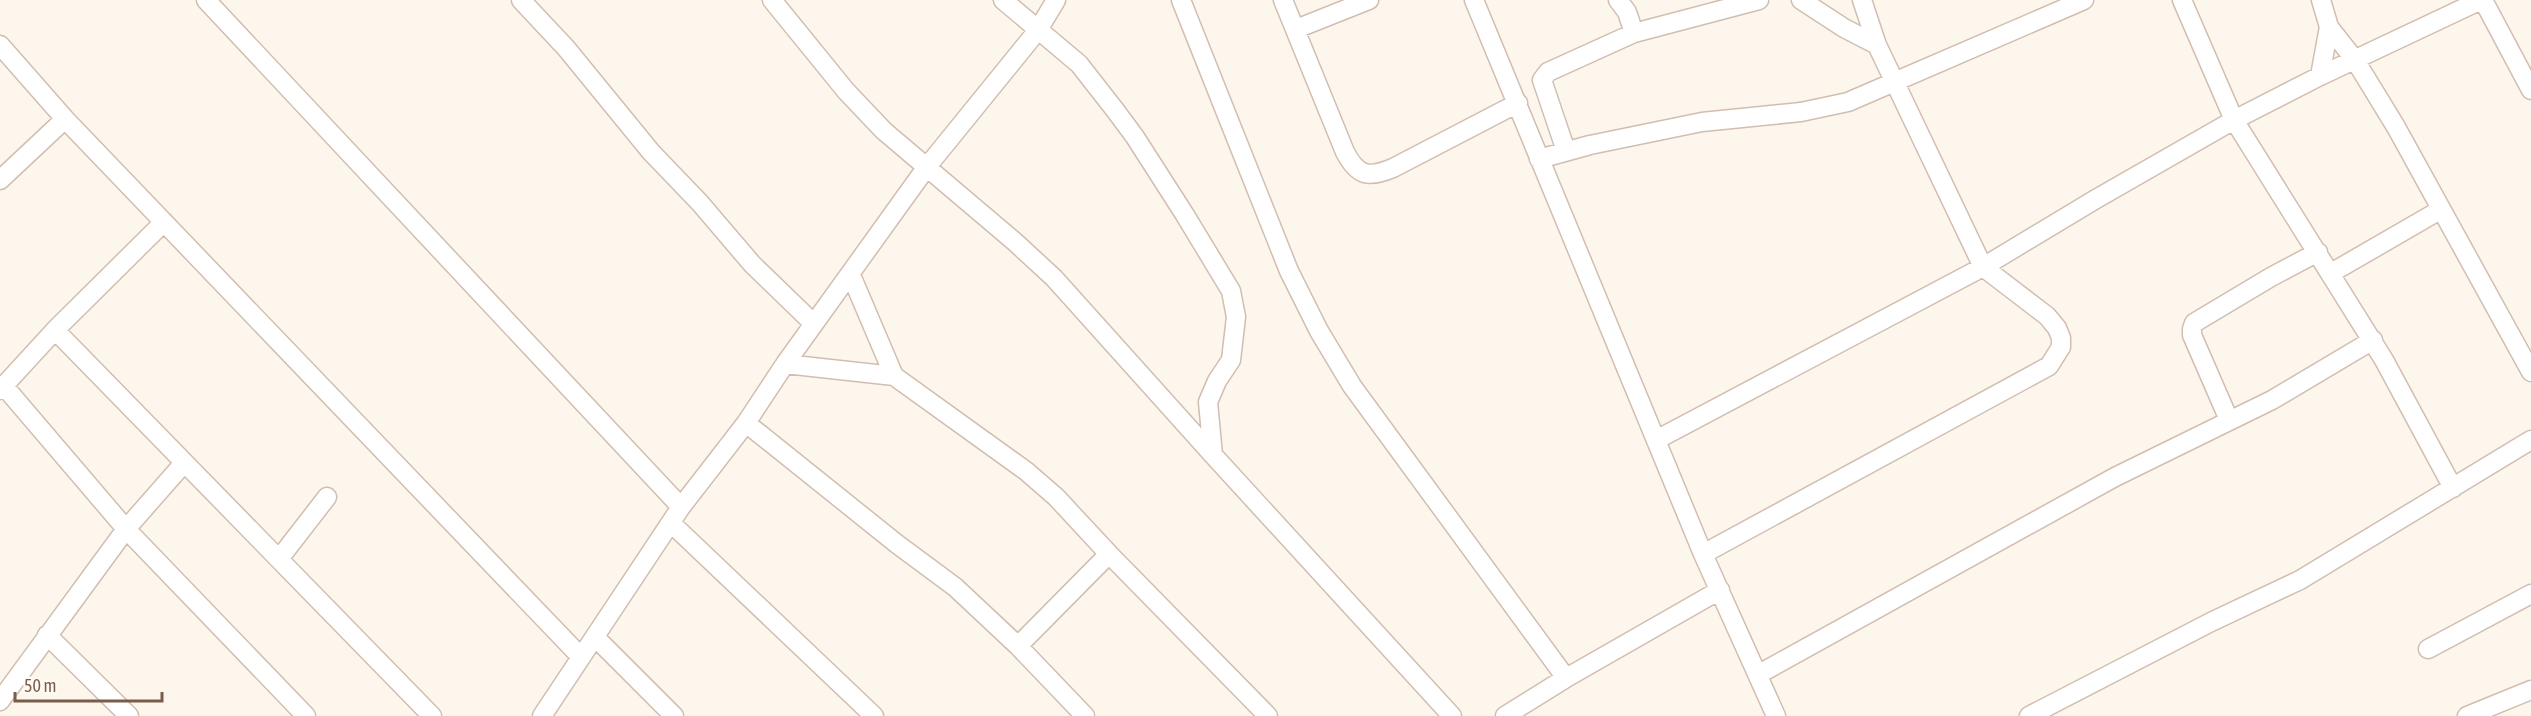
<svg xmlns="http://www.w3.org/2000/svg" width="2531" height="716" viewBox="0 0 2531 716" font-family="'Asap Condensed',sans-serif">
  <rect width="100%" height="100%" fill="#fdf6ec"/>
  <g fill="none" stroke-linecap="round" stroke-linejoin="round">
    <!-- minor casing -->
    <g stroke="#d1beb0" stroke-width="21">
      <path id="minor" d="M206 0 681 507
        M521 0 566 48 651 152 700 203 752 264 814 324
        M772 0 846 91 884 131 1015 242 1054 278 1213 455 1452 716
        M1003 0 1079 64 1115 110 1135 137 1185 215 1231 291 1236 317 1231 360 1217 381 1208 402 1213 455
        M1181 0 1289 271 1319 331 1352 386 1566 678
        M1283 0 1345 152C1358 177 1369 178 1393 168L1518 103
        M1474 0 1703 554 1776 716
        M1618 0 1627 12 1634 33
        M1801 0 1844 28 1877 45
        M2182 0 2234 120 2384 360 2453 488
        M2321 0 2329 27 2355 60 2396 127 2531 372
        M2483 0 2531 90
        M1296 29 1369 0
        M0 45 65 119 581 657
        M2320 76 2329 27
        M1566 151 1542 80 1548 72 1634 33 1759 0
        M1539 159 1590 145 1702 122 1801 112 1848 102 2084 0
        M0 180 65 119
        M2331 273 2440 210
        M851 275 894 376 1026 471 1056 497 1109 554 1268 716
        M55 330 432 716
        M785 364 894 376
        M4 386 126 529 306 716
        M0 390 55 330 164 222
        M2229 420 2192 335V329L2194 323 2271 277 2318 252
        M746 423 897 544 955 587 1018 646 1085 716
        M1656 440 1983 267 2096 199 2234 120 2320 76 2481 0
        M671 523 874 716
        M1703 554 2049 366 2061 347V338L2057 328 2047 316 1983 267 1877 45 1862 0
        M279 559 327 497
        M47 635 129 716
        M595 637 674 716
        M1018 646 1109 554
        M2428 649 2531 594
        M1759 674 2115 477 2272 400 2373 340
        M0 701 126 529 184 463
        M542 716 681 507 746 423 785 364 926 168 1038 30 1056 0
        M1505 716 1566 678 1720 590
        M2029 716 2211 622 2300 580 2531 440
        M2467 716 2531 690"/>
    </g>
    <!-- minor -->
    <use href="#minor" stroke="#fff" stroke-width="18"/>
  </g>
  <!-- scale -->
  <path d="M15 692v9h147v-9" fill="none" stroke="#7a5c4d" stroke-width="3"/>
  <text x="24" y="692" font-size="18" fill="#7a5c4d" stroke="#fffaf3" stroke-width="4.5" paint-order="stroke">50 m</text>
</svg>
